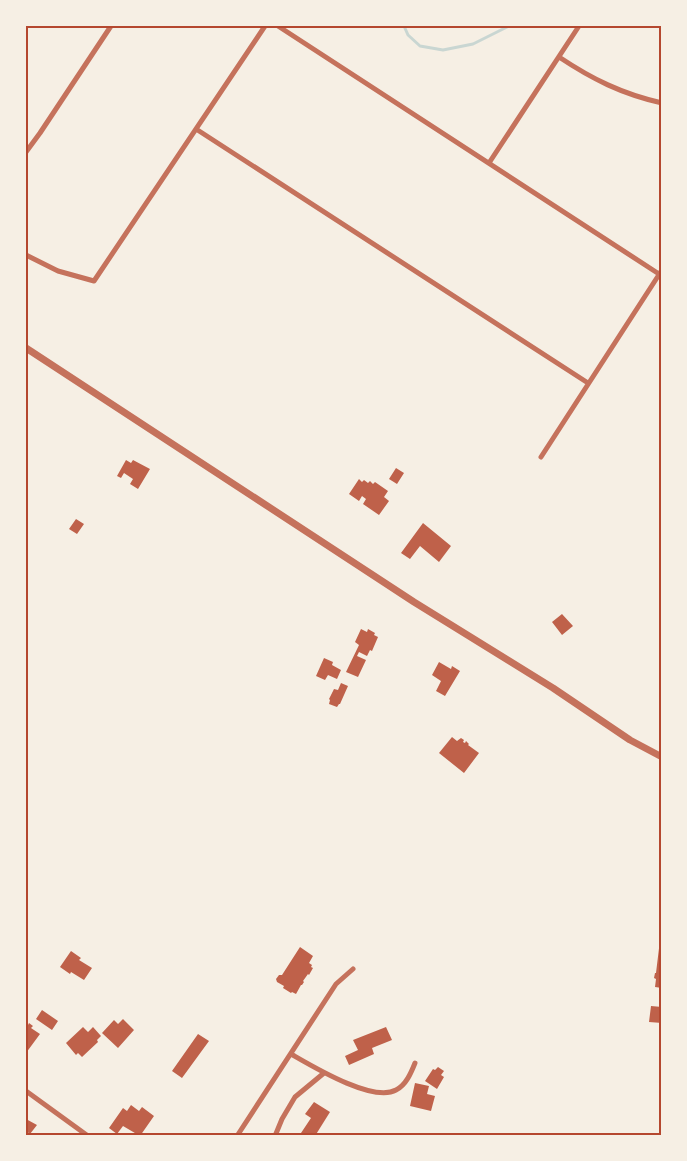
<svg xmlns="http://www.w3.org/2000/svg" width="687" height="1161" viewBox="0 0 687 1161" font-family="'Source Sans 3',sans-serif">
  <rect width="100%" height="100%" fill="#f6efe4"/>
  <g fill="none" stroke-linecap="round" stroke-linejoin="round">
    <!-- stream -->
    <path stroke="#c9d6d2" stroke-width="3" d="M404 26 408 35 420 46 443 50 473 44 509 26"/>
  </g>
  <!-- building -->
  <path fill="#bf614a" d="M126 460 131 463 133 460 150 469 138 489 130 484 133 479 124 473 121 478 117 476Z
    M396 468 404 473 397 484 389 479Z
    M359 479 362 482 364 480 368 483 370 481 373 484 375 482 388 491 384 497 389 501 379 515 363 504 366 499 362 496 359 501 349 494Z
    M76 519 84 524 77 534 69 529Z
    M423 523 451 546 439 562 420 546 410 559 401 553Z
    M562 614 573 626 562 635 552 622Z
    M361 629 367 632 368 629 375 633 374 635 378 637 372 651 370 650 367 656 359 652 357 656 366 660 358 677 346 672 359 645 355 642Z
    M324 658 333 662 332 665 341 670 337 679 328 675 325 680 316 676Z
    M439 662 451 669 452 666 460 671 445 696 436 691 441 681 432 675Z
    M341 683 348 686 340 704H339L337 707 329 704 330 700 329 699 334 689 338 690Z
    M452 737 457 741 461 738 464 740 463 742 465 743 466 741 469 744 468 745 479 753 464 773 439 753Z
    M660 940 662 941V988L655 987 656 979 654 978 655 973H656Z
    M300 947 313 956 309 963 312 965 311 967 313 968 309 975 308 974 303 981 304 982 302 985H301L296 994 292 992 291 993 283 988 284 986 277 982 276 979 279 975H282Z
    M71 951 81 958 79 960 92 968 84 980 71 972 70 974 60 967Z
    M651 1006 662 1007V1023L649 1022Z
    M42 1010 58 1021 52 1030 36 1019Z
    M123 1019 134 1030 118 1048 102 1033 114 1020 118 1024Z
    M26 1023 28 1025 29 1023 33 1026 31 1028 40 1034 26 1053Z
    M83 1027 88 1032 93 1027 101 1036 97 1040 98 1042 82 1057 78 1053 76 1055 66 1043Z
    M386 1027 392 1040 372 1048 374 1054 349 1065 345 1056 358 1050 353 1040Z
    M198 1034 209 1041 182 1078 172 1071Z
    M438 1067 444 1071 441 1075 444 1077 437 1089 425 1081 433 1069 435 1070Z
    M415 1083 429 1086 427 1094 435 1096 431 1111 410 1106Z
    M314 1102 330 1112 315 1136H305L301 1133 311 1118 305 1114Z
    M131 1105 139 1111 142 1107 154 1116 140 1136 123 1126 117 1134 109 1128 123 1108 127 1111Z
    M26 1119 37 1125 30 1134 26 1131Z"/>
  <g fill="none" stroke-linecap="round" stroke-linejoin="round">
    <!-- minor -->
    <path stroke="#c5725c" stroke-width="5" d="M278 26 659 274
      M559 57C592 79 622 94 662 103
      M196 129 588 383
      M26 152 40 133 111 26
      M489 163 579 26
      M26 255 58 271 94 281 265 26
      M541 457 662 270
      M291 1054C312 1066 373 1103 396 1090 406 1085 411 1073 415 1063
      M26 1091 88 1136
      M237 1136 336 984 353 969
      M275 1136 282 1119 295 1097 324 1073"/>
    <!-- tertiary -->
    <path stroke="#c5725c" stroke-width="7" d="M26 348 414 602 553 688 630 740 662 757"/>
  </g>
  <!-- border -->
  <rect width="687" height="1161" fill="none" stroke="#f6efe4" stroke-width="54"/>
  <rect x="27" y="27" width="633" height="1107" fill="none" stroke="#b5482f" stroke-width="2"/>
</svg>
